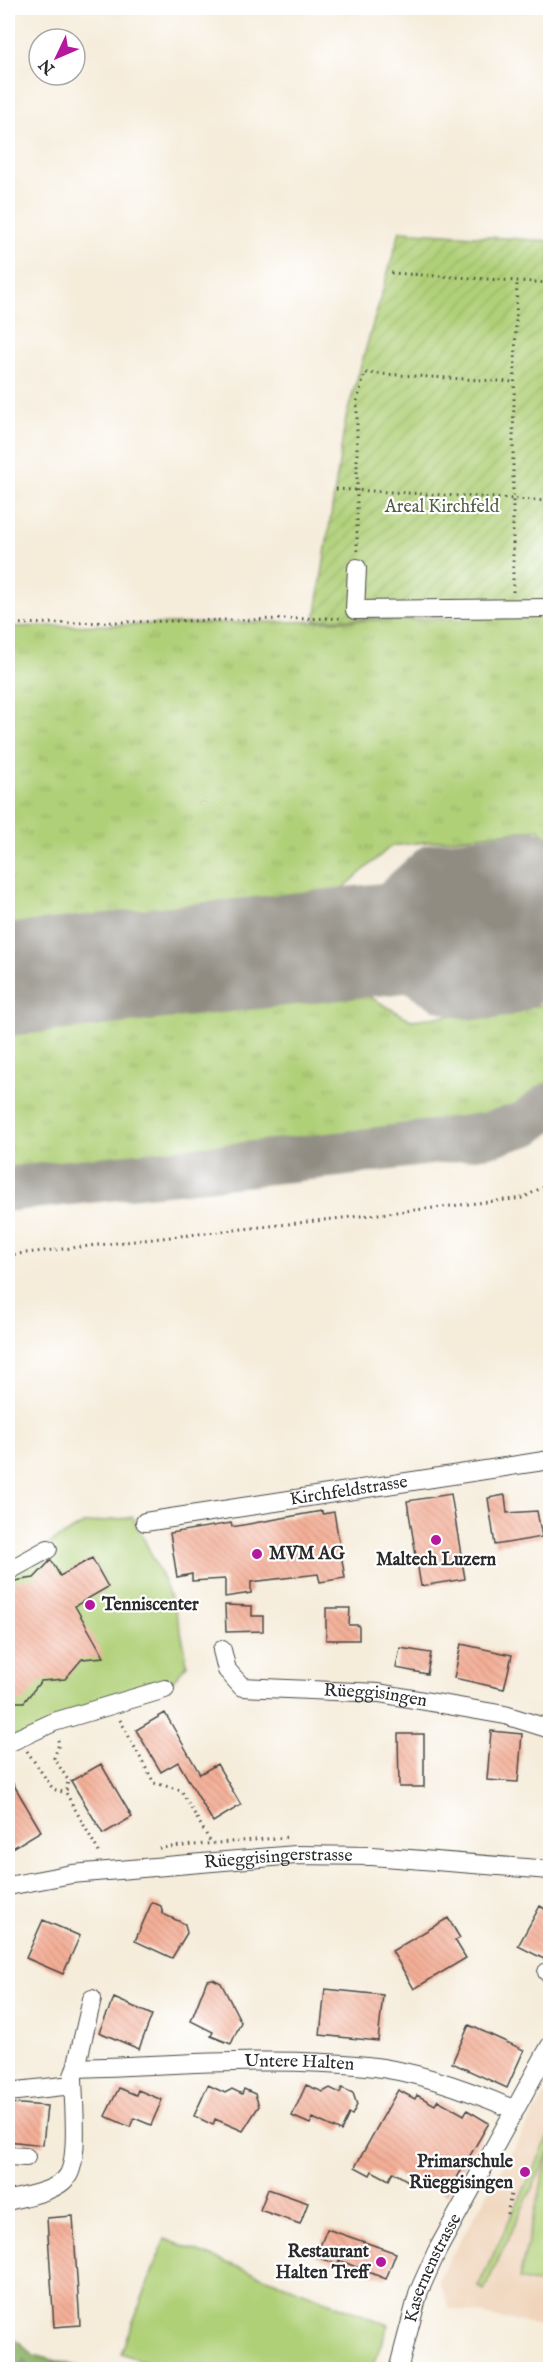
<svg xmlns="http://www.w3.org/2000/svg" width="558" height="2377" viewBox="0 0 558 2377" font-family="'IM FELL English',serif">
  <defs>
    <pattern id="grass-tufts" width="24" height="20" patternUnits="userSpaceOnUse" patternTransform="scale(1.5)"><rect width="24" height="20" fill="#b0d078"/><path d="M3 7l-1-3M5 7V3M7 7l1-3M15 17l-1-3M17 17v-4M19 17l1-3" fill="none" stroke="#98b368"/></pattern>
    <pattern id="forest-firs" width="22" height="20" patternUnits="userSpaceOnUse" patternTransform="scale(1.5)"><rect width="22" height="20" fill="#8cb268"/><path d="M5 1l3.5 6h-7zM16 11l3.5 6h-7z" fill="#739156"/></pattern>
    <pattern id="garden-furrows" width="10" height="10" patternUnits="userSpaceOnUse" patternTransform="scale(1.5)"><rect width="10" height="10" fill="#b0d078"/><path d="M-1 1l2-2M0 10L10 0M9 11l2-2" fill="none" stroke="#98b368"/></pattern>
    <pattern id="building-back-hatch" width="6" height="6" patternUnits="userSpaceOnUse" patternTransform="scale(1.5)"><rect width="6" height="6" fill="#f4af97"/><path d="M-1 5l2 2M0 0l6 6M5-1l2 2" fill="none" stroke="#d19782"/></pattern>
  </defs>
  <rect width="100%" height="100%" fill="#fff"/>
  <filter id="ink" filterUnits="userSpaceOnUse"><feTurbulence type="fractalNoise" baseFrequency=".0167" numOctaves="2"/><feDisplacementMap in="SourceGraphic" scale="12" xChannelSelector="R" yChannelSelector="G"/><feConvolveMatrix kernelMatrix="1 2 1 2 8 2 1 2 1" color-interpolation-filters="sRGB"/></filter>
  <filter id="wash" filterUnits="userSpaceOnUse"><feTurbulence type="fractalNoise" baseFrequency=".008" numOctaves="4" result="noise"/><feDisplacementMap in="SourceGraphic" scale="24" xChannelSelector="R" yChannelSelector="G"/><feGaussianBlur stdDeviation="1.35" result="paint"/><feColorMatrix in="noise" values="0 0 0 0 0 0 0 0 0 0 0 0 0 0 0 0 0 1.4 0 .05"/><feComposite in="paint" operator="in"/></filter>
  <g filter="url(#wash)">
    <rect width="100%" height="100%" fill="#f5ecda"/>
    <!-- built -->
    <path fill="#f0d5bc" d="M550 2086V2328L449 2308 438 2279Z"/>
    <!-- grass -->
    <path fill="url(#grass-tufts)" stroke="#6e7e52" stroke-width="1.5" d="M550 617V839L539 829 391 846 341 890 8 927V627Z
      M354 988 411 1020 542 1005 550 1018V1078L544 1091 530 1105 503 1120 8 1176V1027Z"/>
    <!-- forest -->
    <path fill="url(#forest-firs)" stroke="#5c6e4a" stroke-width="1.5" d="M8 2332 34 2355 87 2369H8Z"/>
    <!-- garden -->
    <path fill="url(#garden-furrows)" stroke="#6e7e52" stroke-width="1.5" d="M400 231 550 241V612L315 620 346 417Z"/>
    <!-- pitch -->
    <path fill="#b0d078" stroke="#6e7e52" stroke-width="1.5" d="M133 1517C157 1566 181 1610 187 1665L165 1689 8 1743V1568L83 1524Z
      M550 2134V2287L519 2279 549 2152 484 2290 478 2287Z
      M165 2239 389 2325 371 2369H163L121 2353Z"/>
    <g fill="none" stroke-linecap="round" stroke-linejoin="round">
      <!-- taxiway -->
      <path stroke="#908c82" stroke-width="45" d="M456 929C492 935 526 940 550 970
        M369 940C395 941 408 966 428 980 465 1008 524 1002 550 962
        M339 943 358 934 433 866 533 853 550 860
        M8 1189 343 1154 486 1135 525 1124 550 1105"/>
      <!-- runway -->
      <path stroke="#908c82" stroke-width="112" d="M8 980 550 921"/>
    </g>
    <g id="blocks">
      <!-- building -->
      <path fill="url(#building-back-hatch)" d="M451 1494 465 1579 421 1586 407 1501Z
        M505 1495 507 1513 537 1511 542 1537 495 1545 488 1498Z
        M322 1511V1514L334 1512 345 1578 320 1582 318 1574 251 1582V1593L225 1597V1579L192 1581V1574L177 1577 170 1533 231 1523 232 1527Z
        M92 1558 108 1587 75 1606 104 1657 82 1659 65 1679 41 1681 24 1702H8V1582L34 1578 51 1560 60 1576Z
        M225 1605 252 1606V1616H263V1631L226 1632Z
        M326 1608H350L349 1625H359V1640H326Z
        M461 1644 512 1655 504 1689 454 1678Z
        M400 1648 431 1653 427 1674 396 1668Z
        M165 1713 200 1774 217 1764 241 1805 213 1822 178 1762 161 1772 136 1730Z
        M491 1731 522 1734 518 1782 487 1780Z
        M398 1734H424V1787H399Z
        M101 1764 132 1817 103 1834 71 1781Z
        M8 1775 41 1831 8 1851Z
        M152 1902 161 1906 163 1914 185 1924 187 1933 172 1958 135 1941Z
        M540 1906 550 1912V1962L518 1946Z
        M448 1918 460 1938 455 1940 466 1958 414 1989 392 1951Z
        M43 1920 80 1936 63 1974 26 1958Z
        M213 1979 221 1983 241 2022 231 2044 211 2036 213 2032 191 2021 207 1980Z
        M325 1989 383 1995 378 2041 320 2035Z
        M114 1998 152 2015 139 2049 99 2032Z
        M469 2025 524 2050 507 2088 452 2063Z
        M208 2085 225 2093 232 2089 242 2094 244 2089 255 2094 259 2106 243 2131 215 2119 213 2125 194 2116Z
        M306 2085 323 2092 330 2088 340 2093 342 2088 353 2093 357 2105 352 2115 349 2114 341 2131 313 2118 310 2124 292 2116Z
        M119 2088 136 2095 138 2090 162 2100 151 2125 134 2118 130 2127 105 2116Z
        M398 2090 415 2099 417 2095 435 2105 438 2100 464 2115 467 2110 489 2123 447 2195 422 2181 418 2187 393 2172 389 2180 372 2171 370 2175 355 2167Z
        M8 2103 47 2106 43 2145 8 2141Z
        M268 2189 308 2203 300 2224 260 2210Z
        M73 2216 80 2325 54 2327 47 2218Z
        M327 2229 396 2253 386 2279 339 2260 338 2265 316 2256Z"/>
    </g>
  </g>
  <g filter="url(#ink)">
    <use href="#blocks" fill-opacity="0" stroke="#494845" stroke-width="1.5"/>
    <g fill="none" stroke-linecap="round" stroke-linejoin="round">
      <!-- minor casing -->
      <g stroke="#494845" stroke-width="20">
        <g id="minor">
          <path d="M357 568 355 610 550 608"/>
          <path id="s1" d="M145 1522 550 1460"/>
          <path d="M8 1571 48 1549"/>
          <path id="s2" d="M222 1650 227 1670 242 1687 379 1693 505 1715 550 1729"/>
          <path d="M8 1743 54 1722 165 1689"/>
          <path id="s3" d="M8 1886 72 1874 296 1855 372 1856 550 1870"/>
          <path d="M547 1972 550 1974"/>
          <path d="M76 2068 92 1999"/>
          <path d="M8 2092 73 2085"/>
          <path d="M8 2156 26 2157"/>
          <path id="s4" d="M8 2201C24 2196 56 2192 67 2177 80 2160 73 2098 73 2076L76 2068C172 2065 271 2056 367 2066 417 2071 469 2090 515 2110"/>
          <path id="s5" d="M398 2370 419 2291 437 2251 550 2046"/>
        </g>
      </g>
      <!-- path -->
      <path stroke="#494845" stroke-width="3" stroke-dasharray="1.5 4.5" stroke-linecap="butt" d="M391 273 550 283
        M336 489 550 501
        M357 551V401L365 373 514 382
        M513 592V442L517 281
        M8 624 342 618
        M8 1255 523 1198 550 1183
        M120 1720 154 1783 181 1790 211 1843
        M58 1740 59 1744 54 1758 68 1780 66 1793
        M27 1751 53 1789 66 1793 100 1854
        M159 1848 289 1837
        M507 2214 511 2194
        M116 2370 119 2360"/>
      <!-- minor -->
      <use href="#minor" stroke="#fff" stroke-width="18"/>
    </g>
  </g>
  <!-- markers -->
  <g fill="#b5179e" stroke="#fff" stroke-width="2">
    <circle cx="436" cy="1540" r="6"/>
    <circle cx="257" cy="1554" r="6"/>
    <circle cx="90" cy="1605" r="6"/>
    <circle cx="525" cy="2172" r="6"/>
    <circle cx="381" cy="2262" r="6"/>
  </g>
  <g text-anchor="middle" dominant-baseline="central" stroke-width="4.5" stroke-linejoin="round" paint-order="stroke">
    <!-- park labels -->
    <g font-size="18" fill="#535d42" stroke="#fff">
      <text x="442" y="507">Areal Kirchfeld</text>
    </g>
    <!-- street labels -->
    <g font-size="18" fill="#2b2b2b" stroke="#fff">
      <text stroke="none"><textPath href="#s1" startOffset="206">Kirchfeldstrasse</textPath></text>
      <text stroke="none"><textPath href="#s2" startOffset="177">Rüeggisingen</textPath></text>
      <text stroke="none"><textPath href="#s3" startOffset="272">Rüeggisingerstrasse</textPath></text>
      <text stroke="none"><textPath href="#s4" startOffset="399">Untere Halten</textPath></text>
      <text stroke="none"><textPath href="#s5" startOffset="108">Kasernenstrasse</textPath></text>
    </g>
    <!-- poi labels -->
    <g font-size="18" font-weight="bold" fill="#2b2b2b" stroke="#fff" text-anchor="start">
      <text x="269" y="1554">MVM AG</text>
      <text x="436" y="1560" text-anchor="middle">Maltech Luzern</text>
      <text x="102" y="1605">Tenniscenter</text>
      <text x="513" y="2162" text-anchor="end">Primarschule<tspan x="513" dy="21">Rüeggisingen</tspan></text>
      <text x="369" y="2252" text-anchor="end">Restaurant<tspan x="369" dy="21">Halten Treff</tspan></text>
    </g>
  </g>
  <!-- margin -->
  <rect width="558" height="2377" fill="none" stroke="#fff" stroke-width="30"/>
  <!-- north arrow -->
  <g transform="translate(57 57) rotate(226)"><circle r="28" fill="#ffffff" stroke="#aaaaaa" stroke-width="1.5"/>
  <path d="M0-4.5L10 22L0 15L-10 22Z" fill="#b5179e"/>
  <text y="-9" font-size="16" font-weight="bold" text-anchor="middle" fill="#2b2b2b">N</text>
  </g>
</svg>
